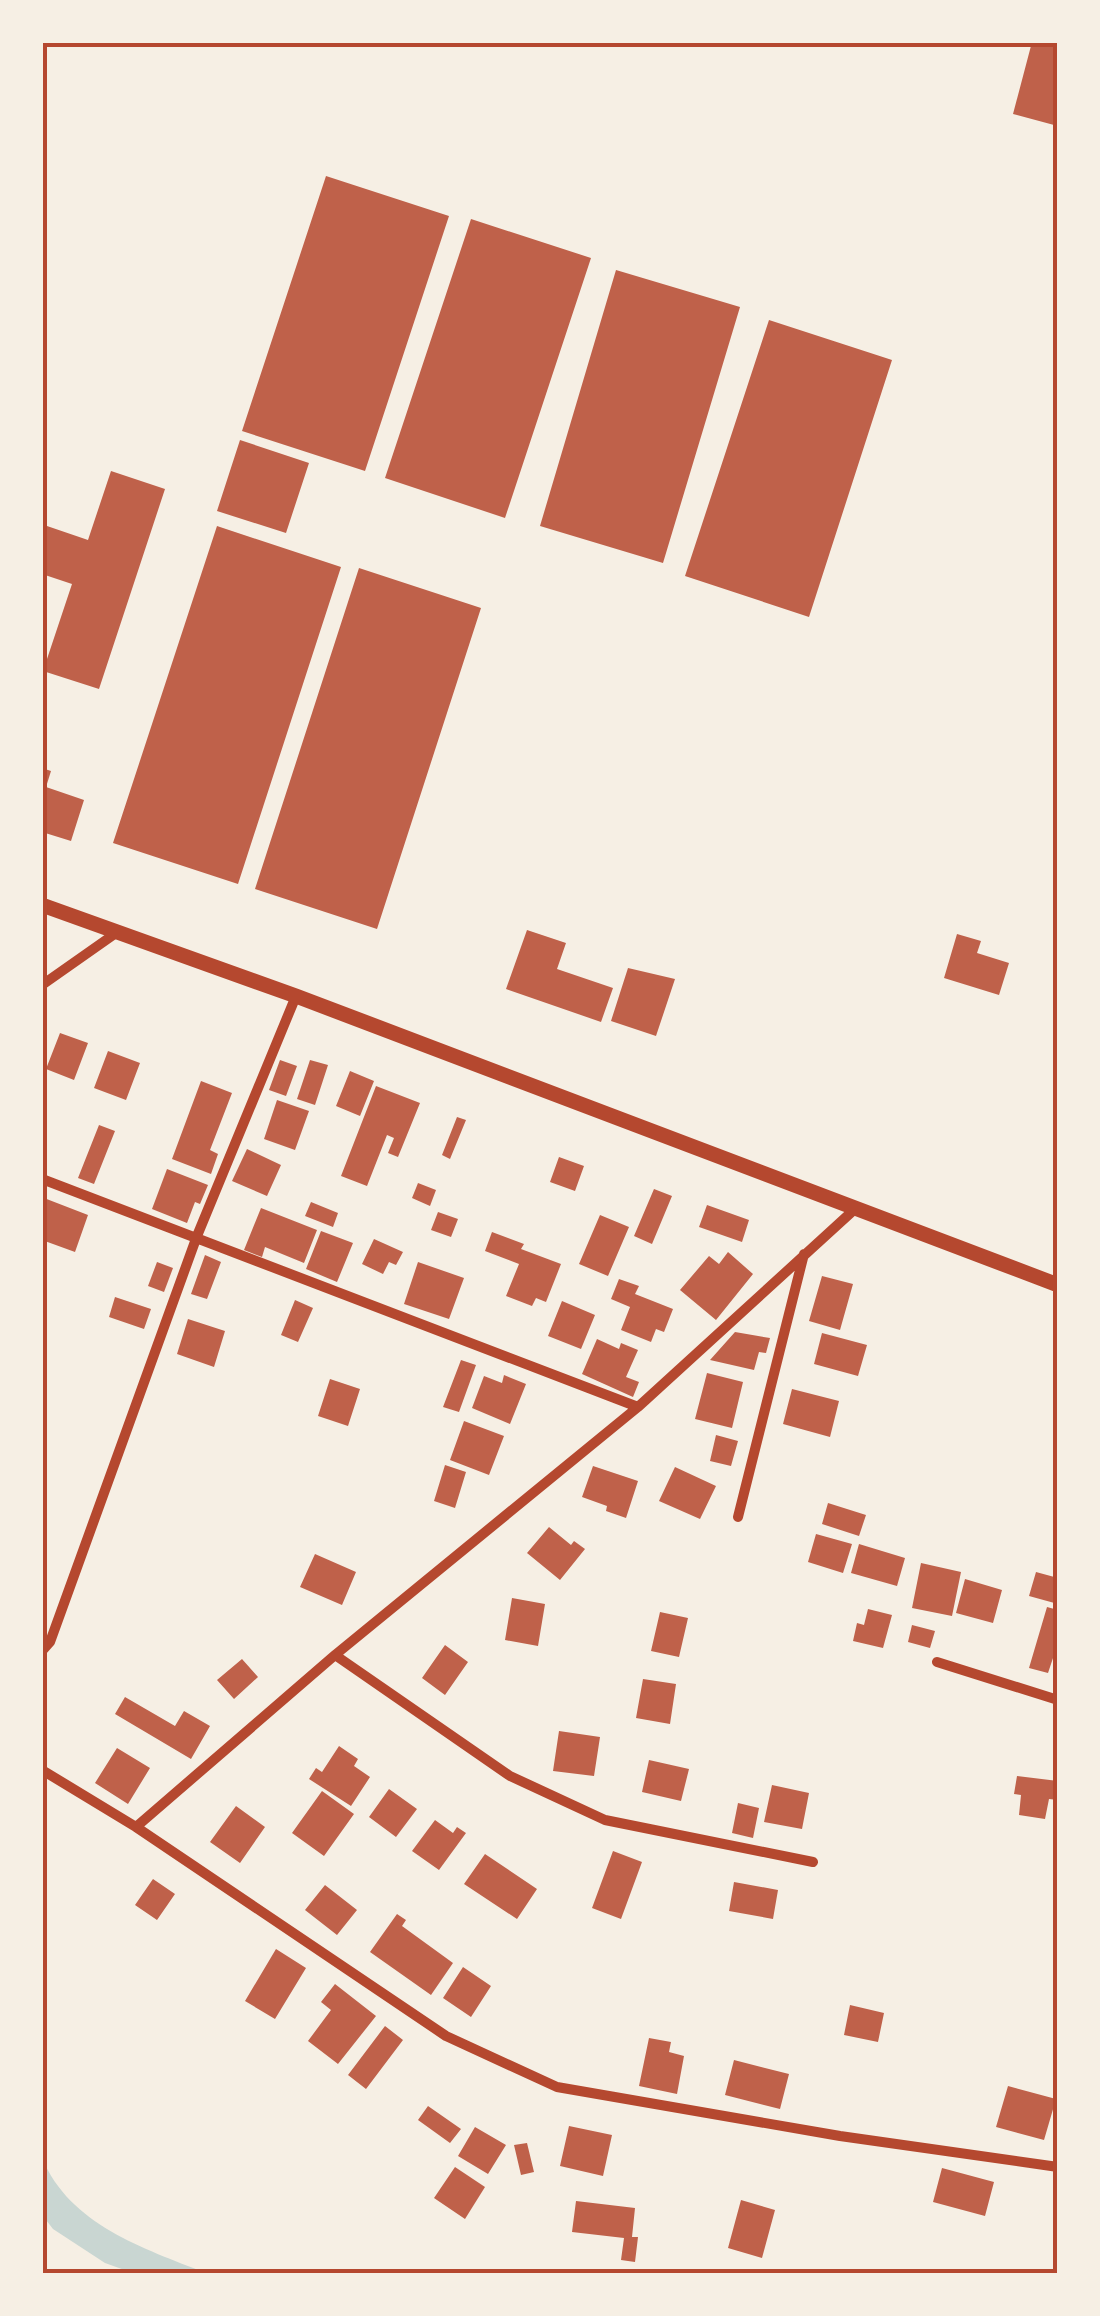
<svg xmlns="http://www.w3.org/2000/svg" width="1100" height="2316" viewBox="0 0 1100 2316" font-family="'PT Serif',serif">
  <rect width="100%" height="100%" fill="#f6efe4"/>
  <!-- water -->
  <path fill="#c9d6d2" d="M42 2158C70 2225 143 2248 206 2273H133L105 2263 53 2229 43 2216Z"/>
  <!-- building -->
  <path fill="#bf614a" d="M1032 42H1058V111L1054 125 1013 114Z
    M326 176 449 216 365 471 242 431Z
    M471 219 591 258 505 518 385 478Z
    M616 270 740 307 663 563 540 526Z
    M769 320 892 360 809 617 685 576Z
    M240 440 309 463 286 533 217 511Z
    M111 471 165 489 99 689 43 671 72 584 42 574V541L47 526 88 540Z
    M217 526 341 567 238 884 113 843Z
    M359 568 481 608 377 929 255 889Z
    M42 768 51 771 46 787 84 800 71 841 42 832Z
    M527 930 566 943 557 969 613 988 601 1022 506 989Z
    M957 934 981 941 977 953 1009 963 999 995 944 978Z
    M628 968 675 979 656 1036 611 1021Z
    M60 1033 88 1043 74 1080 46 1069Z
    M108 1051 140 1063 126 1100 94 1088Z
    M280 1060 297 1066 286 1096 269 1090Z
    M310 1060 328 1065 315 1105 297 1099Z
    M350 1071 374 1081 360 1116 336 1106Z
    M201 1081 232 1093 210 1150 218 1154 211 1174 172 1159Z
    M376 1086 420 1103 398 1157 388 1153 394 1138 387 1135 367 1186 341 1176Z
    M277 1100 309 1111 295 1150 264 1139Z
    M457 1117 466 1120 450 1159 442 1155Z
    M99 1125 115 1131 94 1184 78 1178Z
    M247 1149 281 1165 267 1196 232 1181Z
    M559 1157 584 1166 575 1191 550 1182Z
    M167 1169 208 1185 200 1204 195 1202 187 1223 152 1209Z
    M418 1183 436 1190 430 1206 412 1198Z
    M654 1189 672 1196 652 1244 634 1236Z
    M44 1198 88 1215 75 1252 42 1240Z
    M311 1202 338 1213 333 1227 305 1216Z
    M707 1205 749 1220 742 1242 699 1227Z
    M261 1208 317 1230 304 1263 265 1247 262 1257 244 1250Z
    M438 1212 458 1219 451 1237 431 1230Z
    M600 1215 629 1227 608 1276 579 1264Z
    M321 1231 353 1243 337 1282 306 1269Z
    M492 1232 524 1244 521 1249 561 1264 546 1302 536 1298 532 1306 506 1296 519 1264 485 1251Z
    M374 1239 403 1252 396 1265 389 1262 383 1274 362 1264Z
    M728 1252 753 1274 716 1320 680 1290 709 1256 719 1264Z
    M205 1255 221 1262 207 1299 191 1294Z
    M157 1262 173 1268 164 1292 148 1286Z
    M418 1262 464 1278 449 1319 404 1304Z
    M822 1276 853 1284 840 1330 809 1321Z
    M619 1279 639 1286 635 1294 673 1309 664 1332 656 1329 651 1342 621 1330 630 1307 611 1299Z
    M115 1297 151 1309 144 1329 109 1317Z
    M295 1300 313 1308 298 1342 281 1335Z
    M562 1301 595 1315 581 1349 548 1336Z
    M188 1319 225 1331 214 1367 177 1354Z
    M735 1332 770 1338 766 1353 759 1352 754 1370 710 1360Z
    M822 1333 867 1345 858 1376 814 1364Z
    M597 1339 619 1349 621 1343 638 1350 626 1377 639 1382 633 1397 582 1374Z
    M461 1360 476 1365 459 1412 443 1407Z
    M707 1373 743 1382 732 1428 695 1419Z
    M504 1375 526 1384 510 1424 472 1408 484 1376 502 1383Z
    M330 1379 360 1389 348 1426 318 1416Z
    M792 1389 839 1401 830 1437 783 1424Z
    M464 1421 504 1436 489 1475 450 1460Z
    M716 1435 738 1441 731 1466 710 1461Z
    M445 1465 466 1472 455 1508 434 1501Z
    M593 1466 638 1481 626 1518 606 1511 607 1506 582 1497Z
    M675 1467 716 1486 700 1519 659 1501Z
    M828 1503 866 1515 859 1536 822 1524Z
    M549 1527 571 1545 574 1541 585 1549 560 1580 527 1553Z
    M816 1534 852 1544 843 1573 808 1562Z
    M859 1544 905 1558 897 1586 851 1573Z
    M315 1554 356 1572 342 1605 300 1587Z
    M921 1563 961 1572 952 1616 912 1608Z
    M1036 1572 1058 1578V1604L1029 1596Z
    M965 1579 1002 1590 993 1623 956 1613Z
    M512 1598 545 1604 538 1646 505 1640Z
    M1047 1607 1058 1610V1643L1048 1673 1029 1668Z
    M868 1609 892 1615 883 1648 853 1641 857 1623 864 1625Z
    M660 1612 688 1618 679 1657 651 1651Z
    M912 1625 935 1631 930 1648 908 1642Z
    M445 1645 468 1662 445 1695 422 1678Z
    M242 1659 258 1677 234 1699 217 1680Z
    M643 1679 676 1684 670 1724 636 1718Z
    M125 1697 175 1726 184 1711 210 1726 191 1759 115 1714Z
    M559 1731 600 1737 594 1776 553 1771Z
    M339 1746 358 1759 354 1766 370 1777 351 1806 309 1779 316 1768 322 1772Z
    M117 1748 150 1768 128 1804 95 1783Z
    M649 1760 689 1769 681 1801 642 1792Z
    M1017 1776 1058 1781V1800L1049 1799 1045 1819 1019 1815 1021 1795 1014 1794Z
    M772 1785 809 1793 802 1829 764 1822Z
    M389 1789 417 1809 396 1837 369 1817Z
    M322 1791 354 1814 324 1856 292 1833Z
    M738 1803 759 1808 753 1838 732 1833Z
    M236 1806 265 1827 240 1863 210 1842Z
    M435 1820 453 1833 457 1827 466 1833 439 1870 412 1851Z
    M613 1851 642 1862 621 1919 592 1908Z
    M485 1854 537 1889 517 1919 464 1884Z
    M153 1879 175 1894 157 1920 135 1905Z
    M734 1882 778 1890 773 1919 729 1911Z
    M325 1885 357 1910 337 1935 305 1910Z
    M397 1914 406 1920 402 1926 453 1963 431 1995 370 1952Z
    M276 1949 306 1968 275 2019 245 2001Z
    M463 1967 491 1986 471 2017 443 1998Z
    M335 1984 376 2016 338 2064 308 2041 331 2010 321 2002Z
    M850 2005 884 2013 878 2042 844 2035Z
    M385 2026 403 2040 366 2089 348 2075Z
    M649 2038 671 2042 669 2052 684 2056 677 2094 639 2086Z
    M734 2060 789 2074 780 2109 725 2095Z
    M1008 2086 1056 2099 1044 2140 996 2127Z
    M428 2106 461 2129 450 2143 418 2120Z
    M569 2126 612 2135 603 2176 560 2166Z
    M475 2127 506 2145 488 2174 458 2156Z
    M527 2143 534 2172 521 2175 514 2145Z
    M455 2167 485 2187 465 2219 434 2198Z
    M942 2168 994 2182 985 2216 933 2202Z
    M741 2200 775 2210 762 2258 728 2248Z
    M576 2201 635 2208 632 2237H638L635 2262 621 2260 624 2238 572 2232Z"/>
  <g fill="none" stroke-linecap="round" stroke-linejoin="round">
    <!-- service -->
    <path stroke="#b5482f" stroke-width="6" d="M42 2266 46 2274"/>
    <!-- minor -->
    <path stroke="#b5482f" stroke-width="10" d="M42 985 116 933
      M42 1179 638 1407
      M738 1517 804 1254
      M42 1651 50 1642 197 1236 296 996
      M335 1655 510 1776 605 1820 813 1862
      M937 1662 1058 1700
      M42 1770 136 1827 446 2036 557 2087 840 2136 1058 2167
      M136 1827 335 1655 638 1407 856 1208"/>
    <!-- tertiary -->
    <path stroke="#b5482f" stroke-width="15" d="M42 905 296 996 1058 1285"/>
  </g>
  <!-- border -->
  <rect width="1100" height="2316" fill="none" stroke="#f6efe4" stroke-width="90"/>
  <rect x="45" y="45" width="1010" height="2226" fill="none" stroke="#b5482f" stroke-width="4"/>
</svg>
